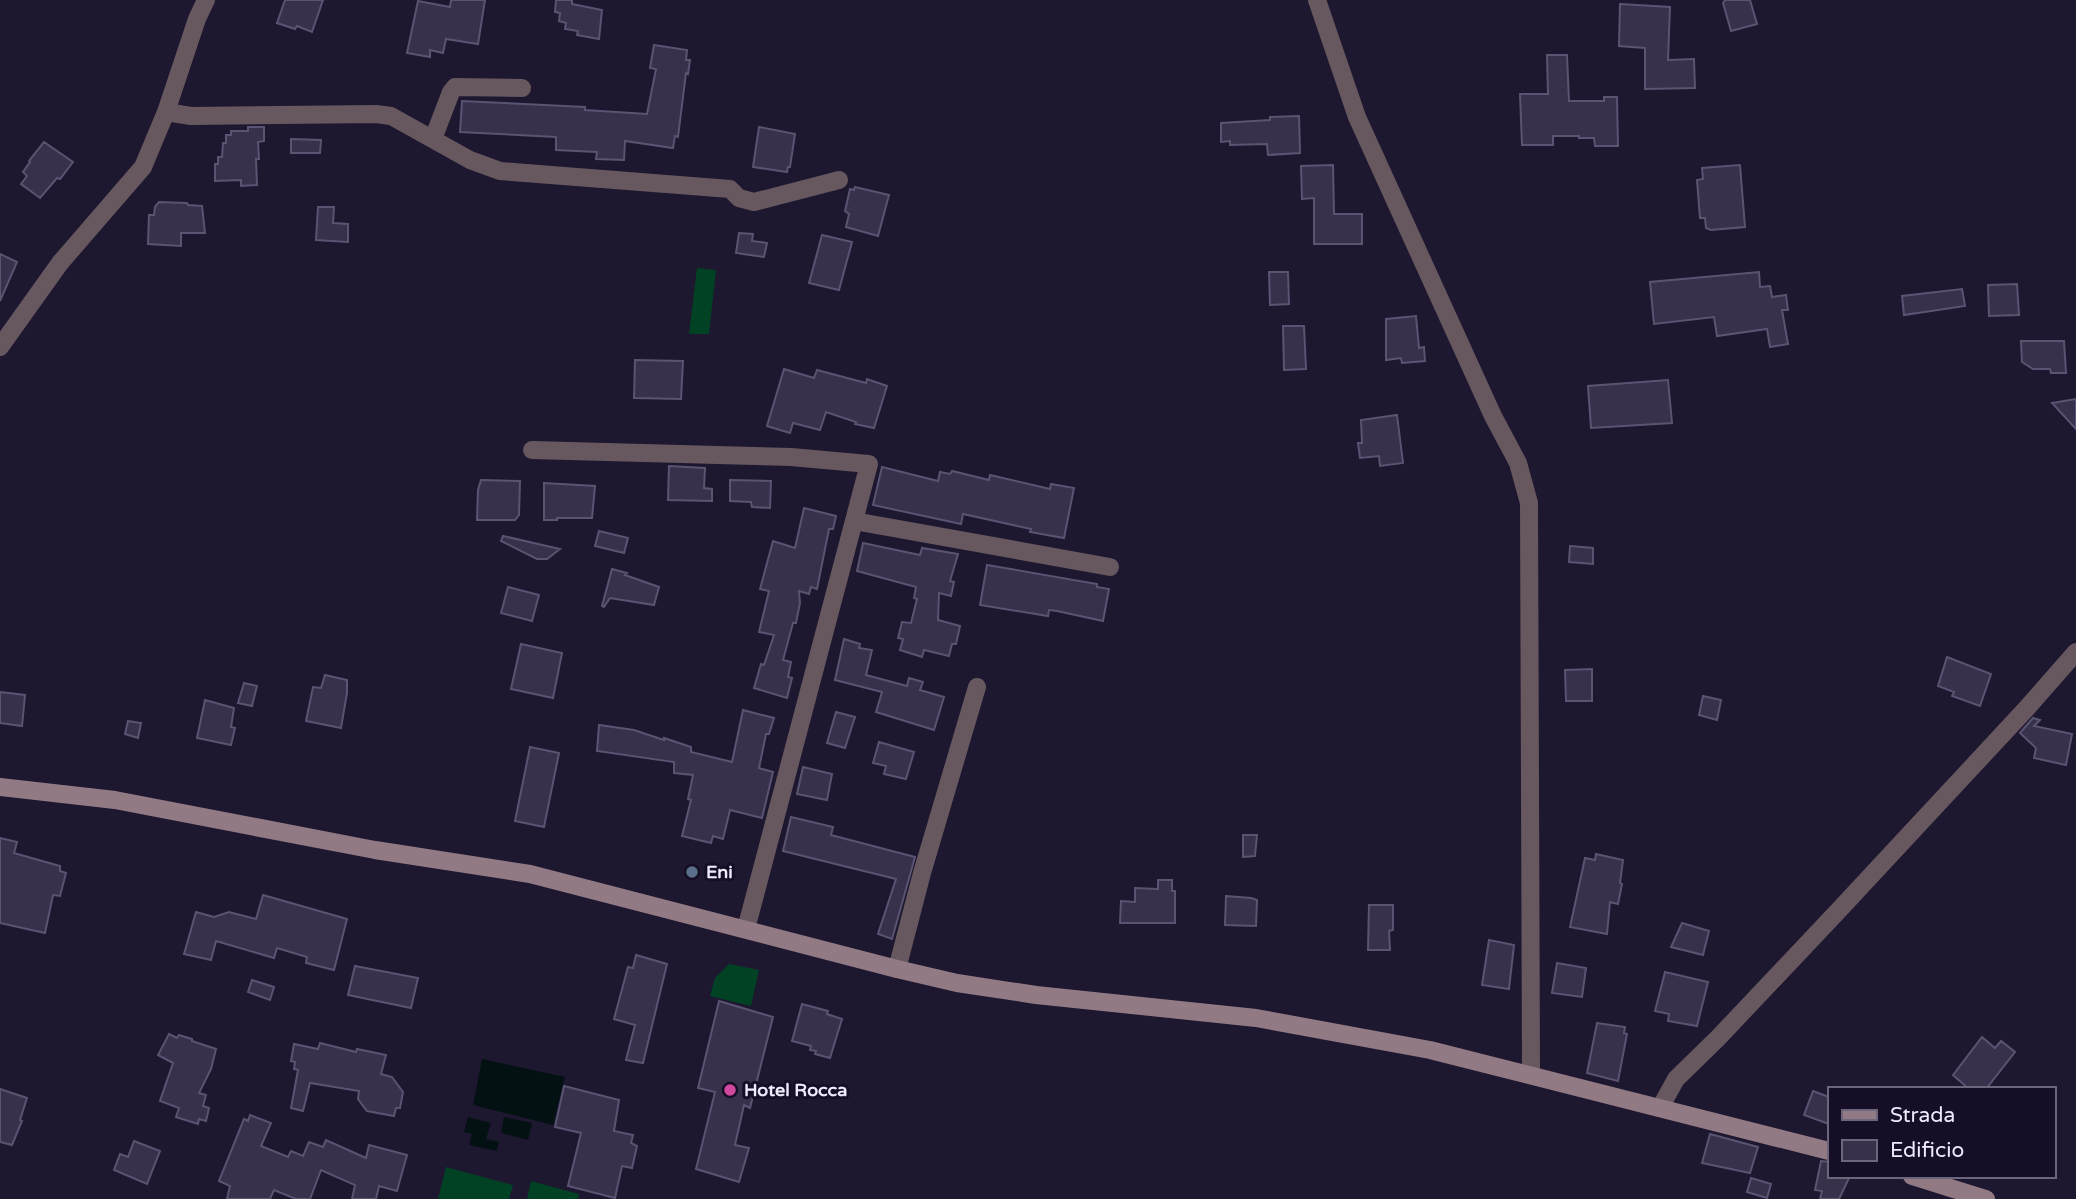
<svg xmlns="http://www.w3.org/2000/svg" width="2076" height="1199" viewBox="0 0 2076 1199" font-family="'Varela Round',sans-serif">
  <rect width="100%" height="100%" fill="#1e1730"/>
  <!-- green -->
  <path fill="#004223" d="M697 268 716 270 709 334H689Z
    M729 964 759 970 751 1006 710 996 715 978Z
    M446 1167 513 1185 509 1199H438Z
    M531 1181 579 1194 578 1199H527Z"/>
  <!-- water -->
  <path fill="#041113" d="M482 1059 565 1077 553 1125 473 1105Z
    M468 1117 491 1123 486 1139 499 1142 497 1151 469 1145 472 1134 464 1132Z
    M504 1117 532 1123 528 1140 501 1133Z"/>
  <!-- building -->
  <path fill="#37314c" stroke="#5a5472" stroke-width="2" d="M285 0H323L312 32 297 26 295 29 277 23Z
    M451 0H485L478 44 446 39 443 53 430 50V57L407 53 418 1 450 7Z
    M556 0H572V4L602 10 599 39 577 35 578 31 565 29 566 23 559 21 560 13 555 12Z
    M1725 0H1750L1757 24 1731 31 1723 3Z
    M1620 4 1670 7 1668 60 1694 59 1695 88 1645 89V48L1619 46Z
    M654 45 687 50 686 60H690L688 74 686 73 678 137 675 136 673 148 625 141 624 160 596 159 597 152 556 150V137L460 132 462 101 585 107V110L647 114 656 69 650 68Z
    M1547 55H1567L1569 101H1604V97H1617L1618 146H1595L1594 138H1579V136H1553V145H1522L1520 94H1548Z
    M1299 116 1300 153 1268 155 1267 144 1230 145V141L1221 142V123L1270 120V117Z
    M248 127H264V141L258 142 259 159H256L257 185 241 186V180L215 181V164H218V157H222L223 143H226V135H231V131H248Z
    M759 127 795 134 790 167H788L787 172 753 167Z
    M291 139 321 140 320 153H291Z
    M44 142 73 162 60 179 57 178 40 198 21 184 27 176 23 172 30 162 29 161Z
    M1333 165 1334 214H1362V244H1314V198L1302 199 1301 166Z
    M1740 165 1745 227 1711 230 1706 228 1705 218H1700L1697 180 1703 179 1702 168Z
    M855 187 889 195 878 236 846 227 849 214 845 211 850 189 854 190Z
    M159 202 187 203 188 205 202 206 205 233H181V246L148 244 149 215H154L155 207Z
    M318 207H334L333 223 348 224V242L316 240Z
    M739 233 753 234 752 241 767 243 764 257 736 253Z
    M822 235 852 242 839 290 809 283Z
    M0 254 17 262 0 301Z
    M1269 272H1288L1289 304 1270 305Z
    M1759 272 1760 287 1770 286 1772 297 1786 295 1788 310H1782L1788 344 1770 347 1767 329 1717 336 1714 317 1654 324 1650 282Z
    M2017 284 2019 315 1989 316 1988 285Z
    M1962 289 1965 306 1904 315 1902 296Z
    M1416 316 1419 348 1424 347 1425 361 1402 363 1401 358 1386 360V319Z
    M1283 326H1304L1306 369 1284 370Z
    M2021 341H2064L2066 373H2051L2050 369H2033L2022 362Z
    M635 360 683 361 681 399 634 398Z
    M784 369 814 378 817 370 866 383 867 379 887 386 874 428 855 424 856 422 826 412 820 430 793 423 790 433 767 426Z
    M1668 380 1672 423 1591 428 1588 386Z
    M2076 399V429L2052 403Z
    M1397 415 1403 463 1380 466 1379 456 1360 458 1358 443H1362L1361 420Z
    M669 466 705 468 704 488 712 489V501L668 500Z
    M882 467 938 481 940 472 950 474 952 471 989 480 990 475 1050 489 1051 484 1074 488 1064 538 1030 532 1031 529 963 514 961 524 873 505Z
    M481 480 520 481 519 515 515 520H477L478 490Z
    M730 480 771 481 770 508 752 507 751 502 730 501Z
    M544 483 595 486 592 518H557V520H544Z
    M804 508 836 516 833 529H829L817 589 811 587 809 594 799 591 800 603 796 623H793L783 660 791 662 788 677 792 678 787 698 754 688 761 664 764 665 774 635 759 632 769 591 760 589 773 541 795 548Z
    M599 531 628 538 624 553 595 546Z
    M503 536 560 549 547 559H537L501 541Z
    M863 543 920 555 922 548 958 554 950 581 954 582 951 596 939 593 938 620 960 626 956 644H952L949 656 924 650 922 657 900 650 903 639 898 638 902 622 911 623 917 599 914 598 916 587 857 571Z
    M1570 546 1593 548V564L1569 562Z
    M987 565 1097 584V587L1109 589 1103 621 1057 611 1049 610 1048 616 980 605Z
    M612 569 627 573 625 575 659 587 654 605 610 598 604 607 602 606Z
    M508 587 539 595 532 621 501 613Z
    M844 639 860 644 859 648 872 650 866 675 907 686 909 678 923 682 920 690 944 697 934 730 876 712 882 692 835 680Z
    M521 644 562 653 553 698 511 689Z
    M1947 657 1991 674 1980 706 1952 696 1954 692 1938 686Z
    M1592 669V701H1566L1565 670Z
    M325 675 347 680V693L341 728 306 721 313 687 321 688Z
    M244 683 257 686 252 706 238 703Z
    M0 692 25 695 22 726 0 723Z
    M1703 696 1721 700 1717 720 1699 715Z
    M205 700 234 708 231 727 235 728 231 745 197 738Z
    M743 710 774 718 769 734H766L759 768 773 772 762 818 730 810 723 839 713 836 711 843 682 836 691 800 688 799 693 775 674 773V762L597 751 599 725 634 730 664 740V738L691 747V752L732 762Z
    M836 712 855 717 845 748 827 743Z
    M2033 718 2040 720 2034 726 2072 734 2066 765 2034 758 2036 748 2020 733Z
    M128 721 141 723 138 738 125 734Z
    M879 742 914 752 906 779 884 774 886 766 873 763Z
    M530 747 559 753 544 827 515 821Z
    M803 767 832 774 827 800 797 794Z
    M791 817 833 827 831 835 915 857 892 939 878 934 896 879 783 851Z
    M1243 835H1257L1255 856 1243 857Z
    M0 838 17 842 14 853 60 866V871L66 873 60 896 53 895 45 933 0 923Z
    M1596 854 1623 860 1620 883 1622 884 1618 904 1610 902 1607 934 1570 927 1585 858 1595 860Z
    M1158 880H1172V891H1175V923H1120L1121 901 1135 902V888L1158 889Z
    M263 895 347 919 334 970 306 963 307 957 277 948 274 958 216 941 211 960 184 954 196 912 214 917 229 912 256 919Z
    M1226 896 1251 898 1257 900 1256 926 1225 925Z
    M1369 905H1393V930L1389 931 1390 950H1368Z
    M1682 923 1709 931 1703 955 1671 947Z
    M1489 940 1514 945 1509 989 1482 985Z
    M636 955 667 964 643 1063 626 1060 635 1025 614 1019 628 967 633 968Z
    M1557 963 1586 968 1582 997 1552 993Z
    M355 966 418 978 411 1008 348 995Z
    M1665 972 1708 982 1697 1026 1668 1021 1669 1014 1655 1011Z
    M252 980 274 987 270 1000 248 992Z
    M719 1001 773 1017 750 1108 744 1105 735 1145 749 1148 739 1182 696 1169 715 1092 698 1088Z
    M802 1004 828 1011 827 1014 842 1019 830 1058 815 1054 816 1051 810 1050 811 1046 792 1041Z
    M1597 1023 1625 1027 1624 1033 1627 1034 1618 1081 1587 1073Z
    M169 1034 177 1038 179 1035 192 1039V1041L216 1049 211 1069 199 1093 206 1095 203 1106 209 1108 206 1121 199 1119 198 1124 176 1117 179 1108 160 1101 173 1063 158 1055Z
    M1982 1037 1995 1048 2001 1041 2015 1052 1986 1089H1969L1953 1075Z
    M320 1043 356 1052 357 1049 386 1055 381 1074 392 1077 403 1092 400 1108H396L394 1116 367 1111 358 1099 359 1091 310 1083 303 1111 291 1108 298 1070 294 1069 295 1062 291 1061 294 1044 318 1049Z
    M564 1086 619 1100 614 1131 633 1135 631 1143 637 1146 632 1168 622 1166 615 1198 568 1186 581 1133 555 1127Z
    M0 1089 27 1098 20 1120 22 1121 12 1145 0 1142Z
    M1813 1091 1829 1097V1124L1804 1115Z
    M250 1115 271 1123 261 1146 288 1157 291 1151 303 1156 309 1142 323 1147 326 1140 366 1158 369 1145 407 1155 397 1191 379 1186 376 1199H352L355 1185 321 1170 310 1199H296L274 1190 270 1199H227L230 1186 219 1181 244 1119 248 1121Z
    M1710 1134 1758 1147 1750 1173 1702 1163Z
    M134 1141 160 1151 147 1184 114 1170 120 1154 128 1157Z
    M1821 1161 1829 1162V1176H1850L1839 1199H1820L1822 1191 1815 1190Z
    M1751 1178 1771 1184 1767 1198 1747 1192Z"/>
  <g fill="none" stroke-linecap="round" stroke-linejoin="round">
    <!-- street -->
    <path stroke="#67585f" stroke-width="18" d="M1317 0 1357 117 1493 416 1518 463 1529 503 1531 1075
      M166 112 191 116 376 114 391 116 470 160 500 171 730 189 739 198 754 202 839 180
      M433 139 451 92 455 87 522 88
      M0 347 60 263 143 167 166 112 197 19 206 0
      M532 450 791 457 869 464 746 929
      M854 521 1110 567
      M897 969 922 873 977 687
      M1660 1108 1676 1079 1718 1038 1839 910 2026 709 2076 652"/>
    <!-- secondary -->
    <path stroke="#927a85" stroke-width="18" d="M0 787 115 800 375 850 530 874 897 969 957 983 1036 995 1256 1018 1430 1050 1829 1151
      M1912 1176 1986 1199"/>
  </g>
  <!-- markers -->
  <circle fill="#5c6f8a" stroke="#150e26" stroke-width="2.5" cx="692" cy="872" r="7"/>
  <circle fill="#d1479c" stroke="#150e26" stroke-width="2.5" cx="730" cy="1090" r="7"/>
  <g text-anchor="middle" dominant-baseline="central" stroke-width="6" stroke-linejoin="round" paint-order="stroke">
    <!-- poi labels -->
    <g font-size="18" font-weight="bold" fill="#edeafc" stroke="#150e26" text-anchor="start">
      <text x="706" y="872">Eni</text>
      <text x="744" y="1090">Hotel Rocca</text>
    </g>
  </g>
  <!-- legend -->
  <rect x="1828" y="1087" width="228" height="91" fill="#150e26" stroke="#6b667c" stroke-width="2"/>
  <rect x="1842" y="1110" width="35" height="10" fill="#927a85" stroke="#6b667c" stroke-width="2"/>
  <text x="1890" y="1122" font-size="21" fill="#edeafc">Strada</text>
  <rect x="1842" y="1140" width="35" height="21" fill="#37314c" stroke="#6b667c" stroke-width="2"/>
  <text x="1890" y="1157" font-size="21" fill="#edeafc">Edificio</text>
</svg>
